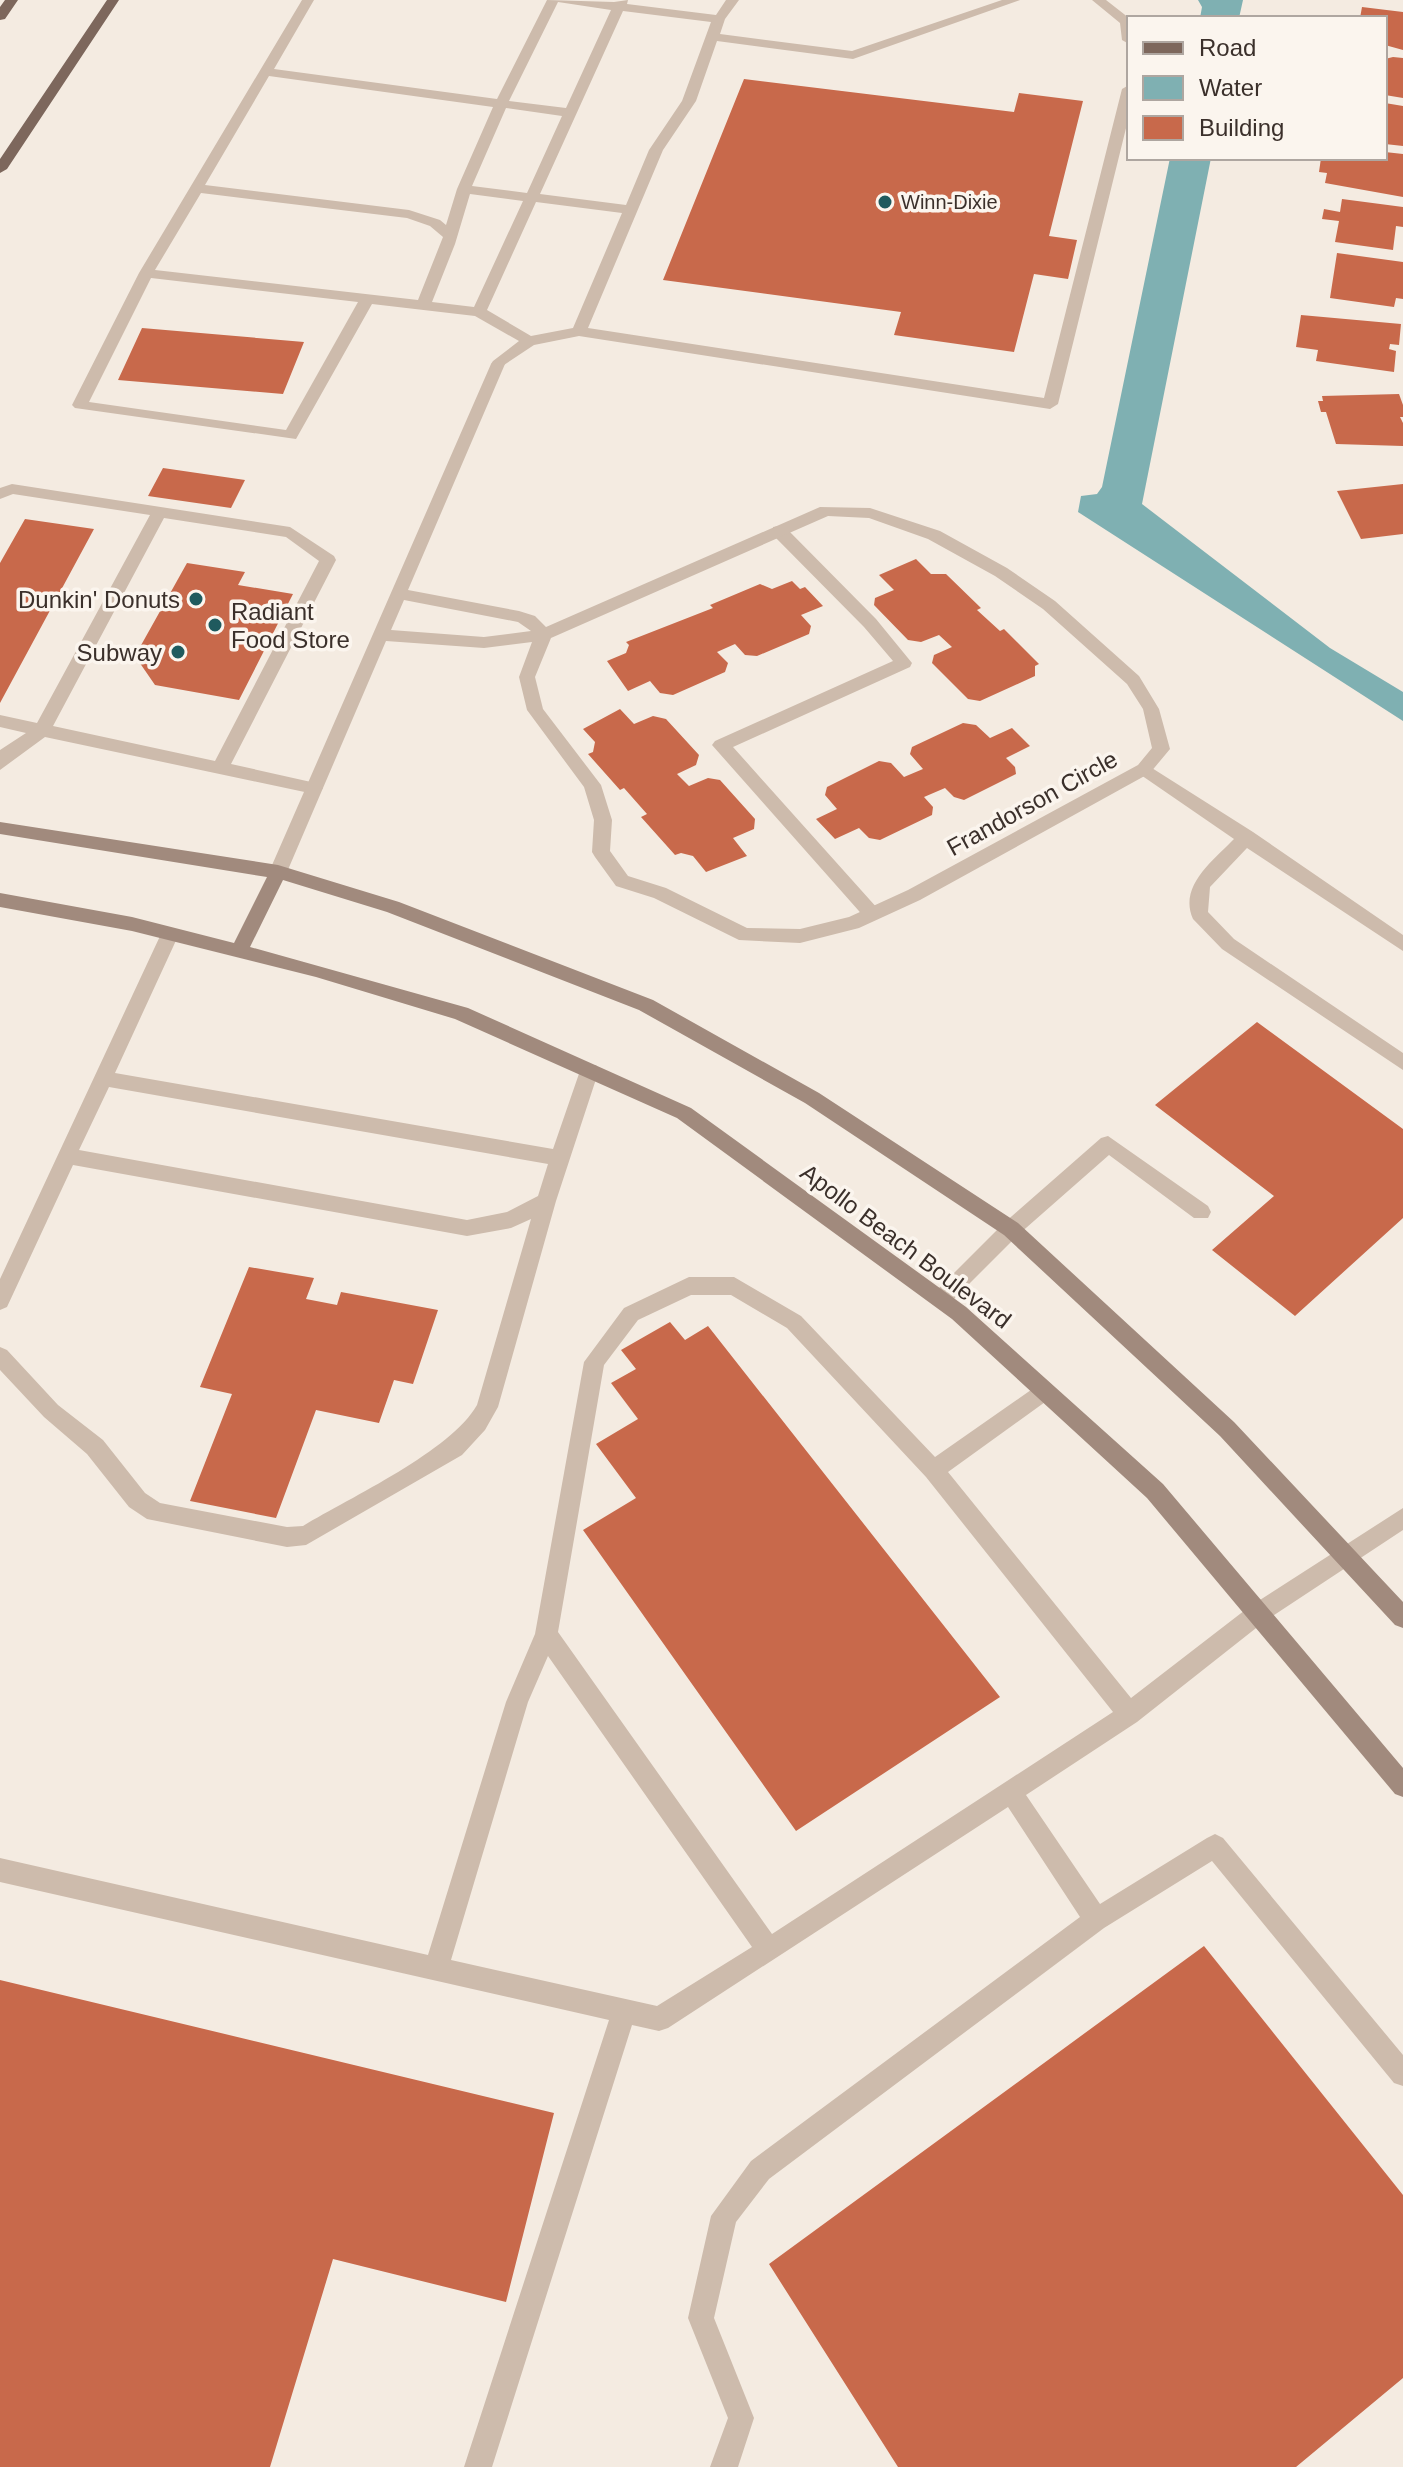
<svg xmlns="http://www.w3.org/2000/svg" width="1403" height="2467" viewBox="0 0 1403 2467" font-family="Arial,sans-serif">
  <rect width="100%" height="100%" fill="#f4ebe1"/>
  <!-- water -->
  <path fill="#7fb0b2" d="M1198 0H1243L1239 18H1200L1202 7Z
    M1170 158H1211L1142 504 1330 648 1403 692V721L1078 512 1081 496 1097 494 1102 487Z"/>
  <!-- building -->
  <path fill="#c8694b" d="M1362 7 1403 12V50L1385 45V18H1360Z
    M1393 57 1403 58V98L1385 95V59Z
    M744 79 1014 112 1019 93 1083 101 1049 236 1077 240 1068 279 1034 274 1014 352 894 335 901 312 663 280Z
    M1385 103 1403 106V146L1385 144Z
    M1385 152 1403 154V197L1325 183 1327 173 1319 172 1321 158H1385Z
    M1342 199 1403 207V227L1396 226 1393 250 1335 242 1339 221 1322 219 1324 209 1340 212Z
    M1337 253 1403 262V299L1396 298 1394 307 1330 298Z
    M1301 315 1401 324 1399 345 1390 344 1389 349 1396 351 1394 372 1316 361 1318 350 1296 347Z
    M142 328 304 342 283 394 118 380Z
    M1399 394 1403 405V417H1400L1403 423V446L1336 444 1326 412H1321L1318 401H1323L1322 396Z
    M163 468 245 480 231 508 148 496Z
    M1403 484V534L1361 539 1337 491Z
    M25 519 94 529 0 703V563Z
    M916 559 931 574H946L981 608 977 610 1000 631 1004 629 1039 664 1035 666V676L980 701 968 699 932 663 934 655 952 647 939 635 921 642 908 640 874 605 875 598 894 590 879 575Z
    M187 563 245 572 238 585 293 594 239 700 155 685 135 656Z
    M792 581 800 589 805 587 823 606 801 615 811 626 809 634 757 656 745 655 735 644 717 652 728 663 725 672 673 695 660 693 650 681 628 691 607 661 626 653 629 645 626 642 713 608 710 605 760 584 772 589Z
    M620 709 634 724 653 716 666 719 699 755 696 765 677 774 689 786 708 778 720 780 755 819 754 829 733 838 747 856 706 872 693 856 681 853 675 855 641 817 647 814 624 788 620 790 588 754 593 752 595 742 583 729Z
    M963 723 976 725 990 738 1012 728 1030 746 1006 758 1015 767 1016 774 964 800 954 797 945 788 924 797 933 807 932 815 880 840 869 838 859 828 835 839 816 819 837 809 825 795 827 787 879 761 891 763 904 777 923 769 910 754 912 747Z
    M1257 1022 1403 1129V1218L1295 1316 1212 1250 1274 1196 1155 1105Z
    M249 1267 314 1278 306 1299 337 1305 341 1292 438 1310 413 1384 394 1380 379 1423 316 1410 276 1518 190 1501 232 1394 200 1387Z
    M670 1322 685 1340 708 1326 1000 1697 796 1831 583 1530 636 1498 596 1444 638 1419 611 1383 636 1369 621 1350Z
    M1204 1946 1403 2195V2378L1296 2467H898L769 2264Z
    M0 1980 554 2113 506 2302 333 2259 270 2467H0Z"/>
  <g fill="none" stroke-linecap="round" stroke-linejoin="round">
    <!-- lane -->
    <path fill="#cdbbac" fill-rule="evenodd" d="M302 0H314L274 69 497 99 547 0 614 2 628 0 627 4 716 15 726 0H739L725 19 720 34 852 51 1002 0H1020L853 59 717 41 696 101 663 150 588 328 1044 398 1122 89 1129 85V116L1058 404 1050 409 579 336 534 345 498 369 491 364 493 361 519 341 475 316 372 304 296 439 75 408 72 405 139 273ZM558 2 611 10 566 108 509 101ZM623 11 711 22 682 101 649 150 626 205 540 194ZM269 76 493 107 457 189 446 225 440 220 409 210 205 185ZM506 108 562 116 527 193 472 186ZM201 193 407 218 430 226 443 237 418 300 155 270ZM470 194 523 201 474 307 432 302 455 244ZM536 202 622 213 573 328 531 336 487 310ZM151 278 358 302 286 430 89 402Z
      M1092 0H1106L1129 18V44L1122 40 1120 23Z
      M12 484 290 527 334 556 336 560 231 764 320 784 323 788 320 792 314 794 45 737 0 770V750L26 733 0 727V715L37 723 150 515 13 494 0 499V488ZM164 518 286 537 319 561 215 761 53 726Z
      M779 526 785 527 876 619 912 663 910 667 733 747 878 909 881 914 872 921 866 919 712 745 715 741 893 661 864 627 773 535V527Z
      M1144 763 1253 832 1403 935V951L1247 848 1210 887 1208 912 1234 939 1403 1053V1070L1222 949 1193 919C1178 886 1214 860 1234 839L1138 773 1135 769Z
      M170 927 179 934 115 1073 553 1149 582 1065H596L599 1070 556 1201 498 1407 485 1430 462 1455 306 1545 287 1547 147 1519 129 1507 87 1454 44 1417 0 1370V1347L7 1350 58 1405 103 1440 145 1493 160 1503 287 1527 303 1526C351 1497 451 1451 477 1405L531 1219 511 1228 467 1236 73 1165 7 1307 0 1310V1279L161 934ZM109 1087 548 1164 538 1196 507 1212 467 1220 79 1150Z
      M1108 1136 1208 1206 1211 1212 1208 1218H1194L1109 1155 1018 1235 948 1305 941 1308 934 1305 931 1299 934 1293 1004 1223 1101 1138Z
      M689 1277H734L801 1316 935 1457 1038 1385 1045 1382 1052 1385 1055 1391 1052 1397 948 1472 1131 1698 1249 1607 1403 1508V1530L1265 1621 1137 1722 1026 1795 1100 1904 1207 1838 1215 1834 1223 1838 1403 2055V2086L1394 2083 1212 1861 1104 1928 769 2179 736 2222 714 2318 754 2418 738 2467H710L728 2418 688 2318 711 2216 751 2161 1080 1917 1008 1807 668 2028 659 2031 632 2025 492 2467H464L609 2020 0 1882V1858L428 1955 506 1702 535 1634 584 1362 624 1308ZM691 1295H731L787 1328 926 1477 1113 1712 772 1934 558 1632 604 1365 638 1320ZM548 1656 752 1947 657 2006 451 1960 528 1702Z"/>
    <!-- street -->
    <path fill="#cdbbac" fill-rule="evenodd" d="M498 359 505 364 408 590 519 611 535 616 546 627 820 507 870 508 940 531 1007 568 1055 601 1139 676 1159 709 1170 749 1150 773 920 900 859 928 800 943 739 940 654 898 616 886 595 857 592 852 594 820 584 787 527 710 519 677 532 642 484 648 386 641 287 872 278 879 272 877 269 872 491 364ZM828 516 869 518 928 539 995 576 1043 609 1127 684 1143 709 1152 748 1138 765 908 890 849 917 800 929 747 928 666 888 628 876 610 851 612 820 601 785 543 709 535 677 551 638ZM404 600 518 622 531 631 484 637 391 630Z"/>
    <!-- secondary -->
    <path fill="#a18a7d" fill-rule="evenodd" d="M0 822 278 865 399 902 653 1000 819 1093 1018 1223 1234 1422 1403 1602V1628L1395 1625 1220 1436 1004 1235 805 1103 639 1010 387 912 283 880 250 947 468 1008 691 1108 966 1307 1163 1484 1403 1768V1797L1395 1794 1147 1498 952 1319 677 1118 455 1019 316 977 132 931 0 907V893L132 917 234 943 267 877 0 834Z"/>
    <!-- primary -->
    <path fill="#7d675c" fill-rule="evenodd" d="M5 0H18L5 19 0 20V7Z
      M107 0H119L7 169 0 173V159Z"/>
  </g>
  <!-- markers -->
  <g fill="#1f5a5e" stroke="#fbf5ee" stroke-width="3">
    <circle cx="885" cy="202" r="8"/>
    <circle cx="196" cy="599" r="8"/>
    <circle cx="215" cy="625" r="8"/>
    <circle cx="178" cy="652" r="8"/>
  </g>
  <g text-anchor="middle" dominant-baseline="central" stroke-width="7" stroke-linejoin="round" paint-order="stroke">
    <!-- far-poi labels -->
    <g font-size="20" fill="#3b302b" stroke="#fbf5ee" text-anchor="start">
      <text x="901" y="202">Winn-Dixie</text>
    </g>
    <!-- poi labels -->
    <g font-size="24" fill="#3b302b" stroke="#fbf5ee" text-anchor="end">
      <text x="180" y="599">Dunkin' Donuts</text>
      <text x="231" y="611" text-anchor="start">Radiant<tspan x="231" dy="28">Food Store</tspan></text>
      <text x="162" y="652">Subway</text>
    </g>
    <!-- street labels -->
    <g font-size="24" fill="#3b302b" stroke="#fbf5ee">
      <text transform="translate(1032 803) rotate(-29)">Frandorson Circle</text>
      <text transform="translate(906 1246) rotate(37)">Apollo Beach Boulevard</text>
    </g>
  </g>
  <!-- legend -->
  <rect x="1127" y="16" width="260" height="144" fill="#fbf5ee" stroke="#aea6a0" stroke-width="2"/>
  <rect x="1143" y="42" width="40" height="12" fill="#7d675c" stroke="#aea6a0" stroke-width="2"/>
  <text x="1199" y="56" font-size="24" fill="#3b302b">Road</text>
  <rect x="1143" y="76" width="40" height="24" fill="#7fb0b2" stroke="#aea6a0" stroke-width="2"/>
  <text x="1199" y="96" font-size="24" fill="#3b302b">Water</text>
  <rect x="1143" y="116" width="40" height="24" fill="#c8694b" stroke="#aea6a0" stroke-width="2"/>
  <text x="1199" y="136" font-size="24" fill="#3b302b">Building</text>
</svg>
